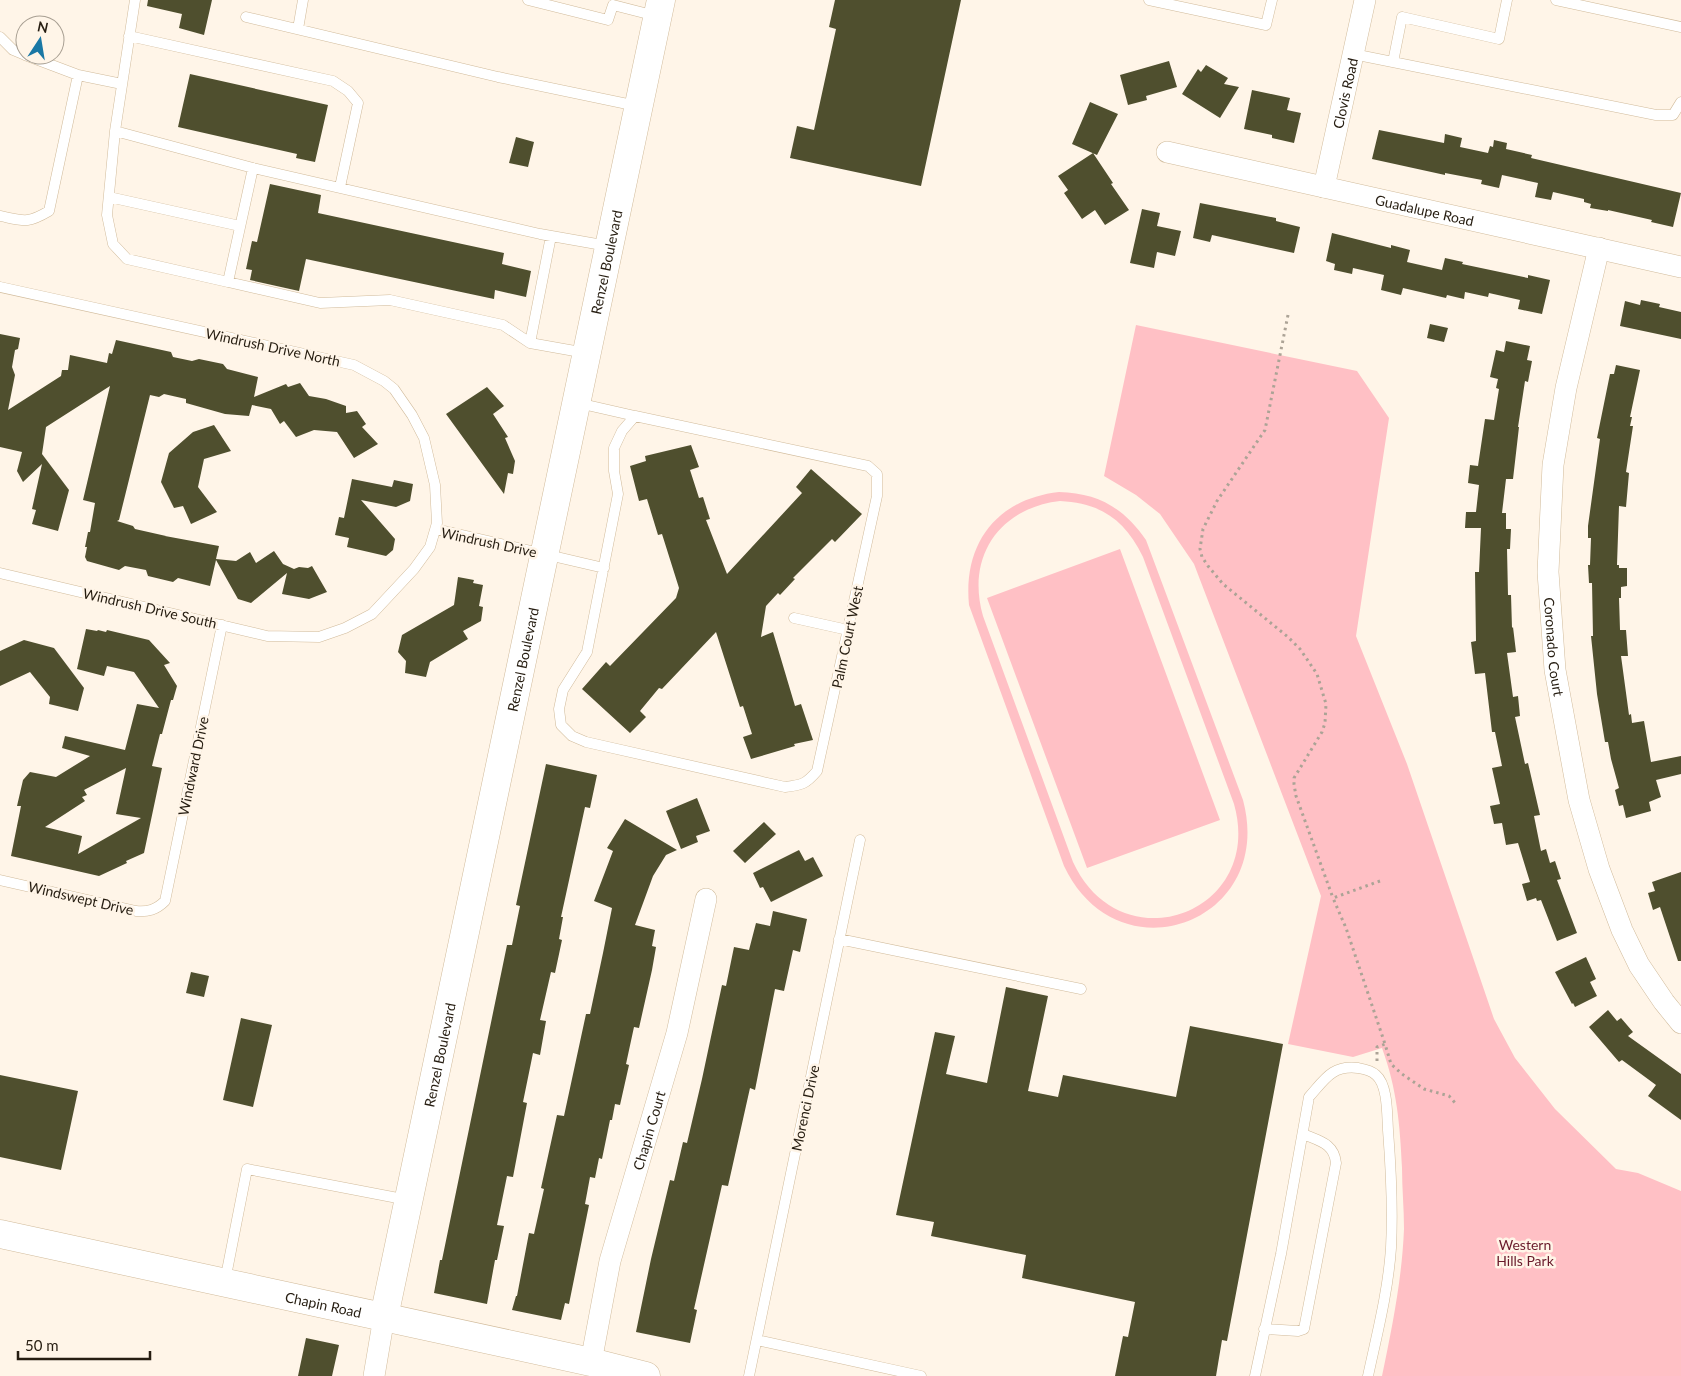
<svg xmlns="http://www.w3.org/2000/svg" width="1681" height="1376" viewBox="0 0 1681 1376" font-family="Lato,sans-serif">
  <rect width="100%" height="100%" fill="#fff5e8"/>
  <!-- green -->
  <path fill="#ffc0c5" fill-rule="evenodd" d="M1136 325 1357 371 1389 418 1356 636 1407 764 1494 1019 1515 1058 1555 1109 1616 1169 1638 1173 1681 1191V1376H1382C1392 1328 1402 1279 1404 1229 1404 1209 1402 1188 1402 1168 1400 1125 1397 1089 1382 1048L1353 1057 1288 1044 1321 896 1194 564 1160 514 1136 495 1104 476Z
    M1059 492C1098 493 1124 508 1146 540L1243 800C1276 923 1118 980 1064 866L969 605C963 543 997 499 1059 492ZM1060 501C1101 503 1125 520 1143 557L1234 804C1265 913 1121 966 1073 862L983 616C966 557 999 508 1060 501Z
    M1120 549 1220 820 1087 868 987 598Z"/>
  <!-- building -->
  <path fill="#4f4f2e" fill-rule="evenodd" d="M148 0H212L204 35 179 28 182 14 147 6Z
    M835 0H961L921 186 790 158 797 126 814 130 836 29 829 27Z
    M1169 61 1177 87 1146 96 1147 100 1128 105 1120 75Z
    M1206 65 1228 78 1224 84 1239 87 1220 118 1182 94 1198 69 1201 72Z
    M190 74 328 105 315 162 296 158 297 154 178 127Z
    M1252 90 1290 98 1287 110 1301 113 1294 143 1272 138V135L1244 129Z
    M1090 102 1118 114 1097 155 1072 144Z
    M1379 130 1444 143 1445 134 1462 138 1460 147 1488 153 1490 146 1493 147 1494 140 1507 143 1506 149 1532 155 1531 158 1681 193 1673 227 1651 222 1652 220 1608 210V211L1590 208 1591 204 1584 202V199L1553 192 1551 200 1535 197 1538 183 1502 175 1499 188 1481 184 1482 180 1445 173V175L1372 159Z
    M516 137 534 142 528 167 509 163Z
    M1093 153 1113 183 1111 184 1129 210 1105 225 1095 210 1082 219 1064 193 1068 190 1058 176Z
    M270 184 321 195 318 213 504 253 502 264 531 271 526 297 495 290 494 299 306 259 299 291 250 280 252 270 246 269 252 241 257 242Z
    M1200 203 1276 218V221L1300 227 1294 253 1212 235 1210 242 1193 238Z
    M1142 209 1160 213 1157 226 1181 231 1175 256 1157 252 1154 268 1130 263Z
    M1332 233 1391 248V245L1410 250 1407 262 1442 270 1445 258 1463 262 1462 264 1528 278V275L1550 280 1542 314 1518 309 1520 300 1489 293 1488 297 1465 292 1464 299 1447 295 1446 298 1403 288 1401 295 1381 290 1384 275 1353 268 1352 274 1334 270 1335 264 1326 261Z
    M1641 300 1660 304 1659 307 1681 312V339L1620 326 1625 301 1640 305Z
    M1430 324 1448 328 1444 342 1427 338Z
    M0 334 20 338 18 349 15 350 12 367 15 375 8 410 61 376 62 370H68L70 355 107 363 109 353 112 354 116 340 171 352 173 357 192 361 199 359 223 364 227 369 258 377 254 397 286 384 288 387 300 383 309 396 326 399 346 406V413L357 411 366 424 362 427 378 444 354 458 337 432 314 430 296 437 284 421 280 424 271 409 252 405 249 416 225 414 186 403V399L164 394 159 397 150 395 119 520 117 521 133 526 135 529 166 536H165L219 546 216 559 236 561 250 552 256 563 274 551 283 564 294 569 299 567 308 568 312 566 327 592 309 599 282 594 287 573 251 603 238 599 216 560 210 586 178 578 173 582 148 576 146 570 125 566 119 570 87 561 85 557 87 547H85L88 532H90L95 503 83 500 110 386 46 427 42 454 69 490 58 531 32 524 36 510 32 509 42 464 23 482 17 471 22 452 0 447Z
    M1506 341 1530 346 1527 360 1532 361 1528 382 1525 381 1518 427H1519L1513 479H1506L1502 513H1506V529H1511L1510 549H1507L1508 595H1511L1512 628 1513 627 1516 652 1507 653 1513 697 1518 696 1520 716 1515 717 1525 764 1528 763 1540 815 1534 816 1541 851 1546 849 1550 863 1555 861 1561 879 1557 880 1577 933 1557 941 1541 900 1537 901 1536 898 1527 901 1522 884 1530 882 1518 843 1506 845 1502 823 1494 824 1490 806 1500 804 1492 768 1502 766 1495 732H1492L1485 673 1475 674 1471 642 1476 641 1475 572H1479L1481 528H1465L1466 512H1476L1479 485 1468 483 1470 465 1478 466 1485 419 1494 420 1499 389 1496 388 1498 379 1490 377 1496 350 1504 352Z
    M1616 365 1640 370 1630 417H1632L1630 426H1633L1626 472 1629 473 1626 507 1619 506 1617 565H1619V568H1627V586L1621 587V598H1619L1620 630H1626L1628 656H1621L1629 715 1631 714 1632 723 1644 721 1651 762 1681 756V774L1656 780 1661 797 1649 802 1651 811 1626 818 1623 805 1619 806 1615 790 1619 788 1611 759 1608 742H1605L1597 694 1591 636H1593L1592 583H1589L1588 565H1590L1591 538H1588V526L1600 439 1597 438 1610 374H1614Z
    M487 387 504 406 493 414 508 437 505 438 515 461 513 474 508 473 504 494 446 414Z
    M214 425 231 451 204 459 198 487 217 512 191 524 183 506 174 508 161 482 169 453 193 432Z
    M691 445 699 467 690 470 699 498 703 497 710 519 706 520 727 574 802 493 796 487 811 469 862 514 835 542 832 539 793 578 795 579 780 595 778 593 766 606 761 637 773 632 795 706 801 704 813 740 794 744 795 746 751 759 743 737 752 734 743 706 740 707 716 632 662 689 659 688 640 711 646 717 630 733 582 689 606 662 610 666 676 598 679 588 662 534 658 535 647 499 639 501 630 466 646 461 645 456Z
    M352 479 392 487 394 480 413 484 410 501 396 507 361 500 395 539 393 550 386 556 347 547 349 538 335 535 339 517 344 518Z
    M458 577 474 580 473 583 483 585 479 606 483 607 481 621 463 631 468 639 430 662 426 677 405 673 406 661 398 652 402 635 454 605Z
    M86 629 97 631 98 630 106 632 107 630 149 640 170 663 164 665 177 686 173 700H171L162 734H160L152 766 162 768 144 853 126 861 127 863 99 876 11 856 21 806H17L23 780 30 772 56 777 90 756 62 748 65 736 125 750 137 704 159 708 134 672 107 666 104 676 77 669ZM126 768 116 814 141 818 78 854 82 836 45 827 85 801 82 797 87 795 84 790Z
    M24 640 54 648 84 688 78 711 49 704 50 697 30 672 0 686V651Z
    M546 764 597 775 590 808 585 807 561 917H563L559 939 562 940 555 973 551 972 540 1020 546 1021 540 1055 533 1053 523 1102 527 1103 513 1177 507 1176 497 1225 504 1226 497 1260H495L487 1304 434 1293 440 1260H442L507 945H512L520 906 516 905Z
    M697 798 710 831 696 836 698 842 681 849 666 811Z
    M625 819 677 850 666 855 653 876 635 925 655 930 652 946 656 947 652 970 639 1028 634 1027 626 1064 629 1065 620 1105 615 1104 612 1120H610L602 1159 599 1158 595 1178 590 1177 585 1204 589 1205 569 1304 565 1303 561 1320 512 1310 516 1296H517L529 1233 534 1234 544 1189 541 1188 557 1115 564 1116 586 1014H590L603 953 612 908 594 901 613 851 607 848Z
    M764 822 776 834 745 863 733 851Z
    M799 850 805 861 813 857 823 876 771 902 763 887 760 888 753 873Z
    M1681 872V961H1678L1660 907 1653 910 1648 893 1655 891 1652 882Z
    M773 911 807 919 800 952 793 950 784 991 775 989 755 1090 750 1088 728 1186 722 1185 694 1309 697 1310 690 1343 636 1332 651 1259 670 1180 674 1181 683 1142 687 1143 702 1079 722 985 726 986 734 947 749 950 756 923 770 926Z
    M1586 957 1596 979 1590 982 1597 996 1575 1007 1573 1003 1572 1004 1555 972Z
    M191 972 209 976 204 997 186 993Z
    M1006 987 1048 996 1028 1091 1058 1097 1063 1075 1176 1097 1190 1026 1283 1044 1227 1341 1222 1340 1216 1376H1115L1123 1336 1128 1337 1135 1302 1022 1278 1026 1255 931 1236 934 1222 896 1215 935 1032 955 1036 946 1074 987 1083Z
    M1608 1010 1617 1021 1621 1018 1633 1032 1628 1036 1681 1074V1120L1648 1096 1656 1085 1622 1060 1619 1062 1589 1027Z
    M241 1018 272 1025 253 1107 223 1100Z
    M0 1075 78 1091 61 1170 0 1157Z
    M306 1338 339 1345 332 1376H298Z"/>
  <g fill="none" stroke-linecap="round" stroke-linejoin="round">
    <!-- lane casing -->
    <g stroke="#d1bb9b" stroke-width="11">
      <path id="lane" d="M135 0 115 131 253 168 540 234 608 246
        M528 0 608 20 613 5 656 16
        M1149 0 1266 25 1272 0
        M1556 0 1681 27
        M246 17 498 77 637 106
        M298 29 303 0
        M129 36 333 81 348 91 358 103 340 187
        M0 37 13 50 25 55
        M1353 54 1656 115H1673L1681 102
        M25 55 78 75 122 84
        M1393 62 1402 17 1499 39 1507 0
        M115 131 107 215 113 244 127 259 228 282
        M253 168 228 282 320 303 390 300 503 325 530 343 586 353
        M109 197 240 226
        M0 216C24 221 27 224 49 211L78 75
        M0 287 354 365 384 381 394 389 412 415 424 438 435 485 437 523 430 547 414 569 372 614 345 628 319 637 267 636 0 573
        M530 343 551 236
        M578 403 635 416
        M635 416 868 466 877 474V496L817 771C806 784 802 785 785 787L586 742 572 736 561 725 559 709 563 690 587 652 618 494 614 471V448L622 431Z
        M436 529 604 568
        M794 618 848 630
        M0 880 136 911C148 912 156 910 165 901L222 625
        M839 939 1081 989
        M225 1281 247 1169 408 1200
        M1264 1329 1298 1331 1304 1329 1336 1163C1334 1143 1319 1141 1303 1134
        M757 1340 921 1376
        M749 1376 860 840
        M1255 1376 1281 1254 1309 1097C1325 1079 1332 1065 1358 1068 1364 1069 1371 1070 1376 1075 1388 1085 1387 1115 1388 1130 1391 1169 1393 1209 1391 1248 1388 1292 1377 1334 1368 1376"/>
    </g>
    <!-- street casing -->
    <g stroke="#d1bb9b" stroke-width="22">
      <g id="street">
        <path id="s1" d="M1167 152 1681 267"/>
        <path id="s2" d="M1324 187 1365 0"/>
        <path id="s3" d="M1599 248 1566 388 1553 465 1548 572 1555 670 1579 800 1599 869 1622 930 1639 965 1664 1002 1681 1023"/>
        <path id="s4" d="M591 1362 610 1261 677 1033 706 899"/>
        <path d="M374 1376 384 1317"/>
      </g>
    </g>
    <!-- secondary casing -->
    <g stroke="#d1bb9b" stroke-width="29">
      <g id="secondary">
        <path id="s5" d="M0 1234 591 1362 646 1376"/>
        <path id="s6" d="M384 1317 661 0"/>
      </g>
    </g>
    <!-- path -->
    <path stroke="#aca396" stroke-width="3" stroke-dasharray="2.5 4" stroke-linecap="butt" d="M1288 315 1265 430 1217 501 1203 529 1200 549 1202 557 1208 566 1223 584 1288 637 1300 649 1317 674 1326 704 1325 723 1322 732 1294 778V784L1296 796 1333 898
      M1380 881 1333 898 1346 928 1385 1044
      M1377 1061V1047L1385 1044 1391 1064 1402 1074 1424 1089 1449 1096 1456 1104"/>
    <!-- lane -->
    <use href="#lane" stroke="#fff" stroke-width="10"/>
    <!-- street -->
    <use href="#street" stroke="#fff" stroke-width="21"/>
    <!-- secondary -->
    <use href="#secondary" stroke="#fff" stroke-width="28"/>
  </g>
  <g text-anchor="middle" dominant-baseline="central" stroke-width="5" stroke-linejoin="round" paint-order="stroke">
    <!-- street labels -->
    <g font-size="14" fill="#261d11" stroke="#fff5e8">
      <text stroke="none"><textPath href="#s2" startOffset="96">Clovis Road</textPath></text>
      <text stroke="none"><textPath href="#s1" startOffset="264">Guadalupe Road</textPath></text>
      <text stroke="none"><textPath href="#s6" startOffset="1078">Renzel Boulevard</textPath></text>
      <text transform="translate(273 347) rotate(12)">Windrush Drive North</text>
      <text transform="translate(489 542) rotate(12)">Windrush Drive</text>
      <text transform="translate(150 608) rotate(13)">Windrush Drive South</text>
      <text transform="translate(847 637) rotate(-78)">Palm Court West</text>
      <text stroke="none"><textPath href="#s3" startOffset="404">Coronado Court</textPath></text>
      <text stroke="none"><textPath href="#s6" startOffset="672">Renzel Boulevard</textPath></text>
      <text transform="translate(193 766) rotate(-78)">Windward Drive</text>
      <text transform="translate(81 898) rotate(13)">Windswept Drive</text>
      <text stroke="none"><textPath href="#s6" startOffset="268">Renzel Boulevard</textPath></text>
      <text transform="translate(805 1108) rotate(-78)">Morenci Drive</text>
      <text stroke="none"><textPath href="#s4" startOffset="239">Chapin Court</textPath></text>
      <text stroke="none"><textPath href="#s5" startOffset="331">Chapin Road</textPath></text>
    </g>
    <!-- park labels -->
    <g font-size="14" fill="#691a2b" stroke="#fff5e8">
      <text x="1525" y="1244">Western<tspan x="1525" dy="16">Hills Park</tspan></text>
    </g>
  </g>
  <!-- north arrow -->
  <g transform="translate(40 40) rotate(12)"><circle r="24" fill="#fff5e8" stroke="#a89f92"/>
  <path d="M0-4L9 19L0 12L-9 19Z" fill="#1a78a5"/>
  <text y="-8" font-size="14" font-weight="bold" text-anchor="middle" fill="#261d11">N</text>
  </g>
  <!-- scale -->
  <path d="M18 1351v8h132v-8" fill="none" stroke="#261d11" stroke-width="2.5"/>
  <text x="25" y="1351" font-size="15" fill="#261d11" stroke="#fff5e8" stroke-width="4" paint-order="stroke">50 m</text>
</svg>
